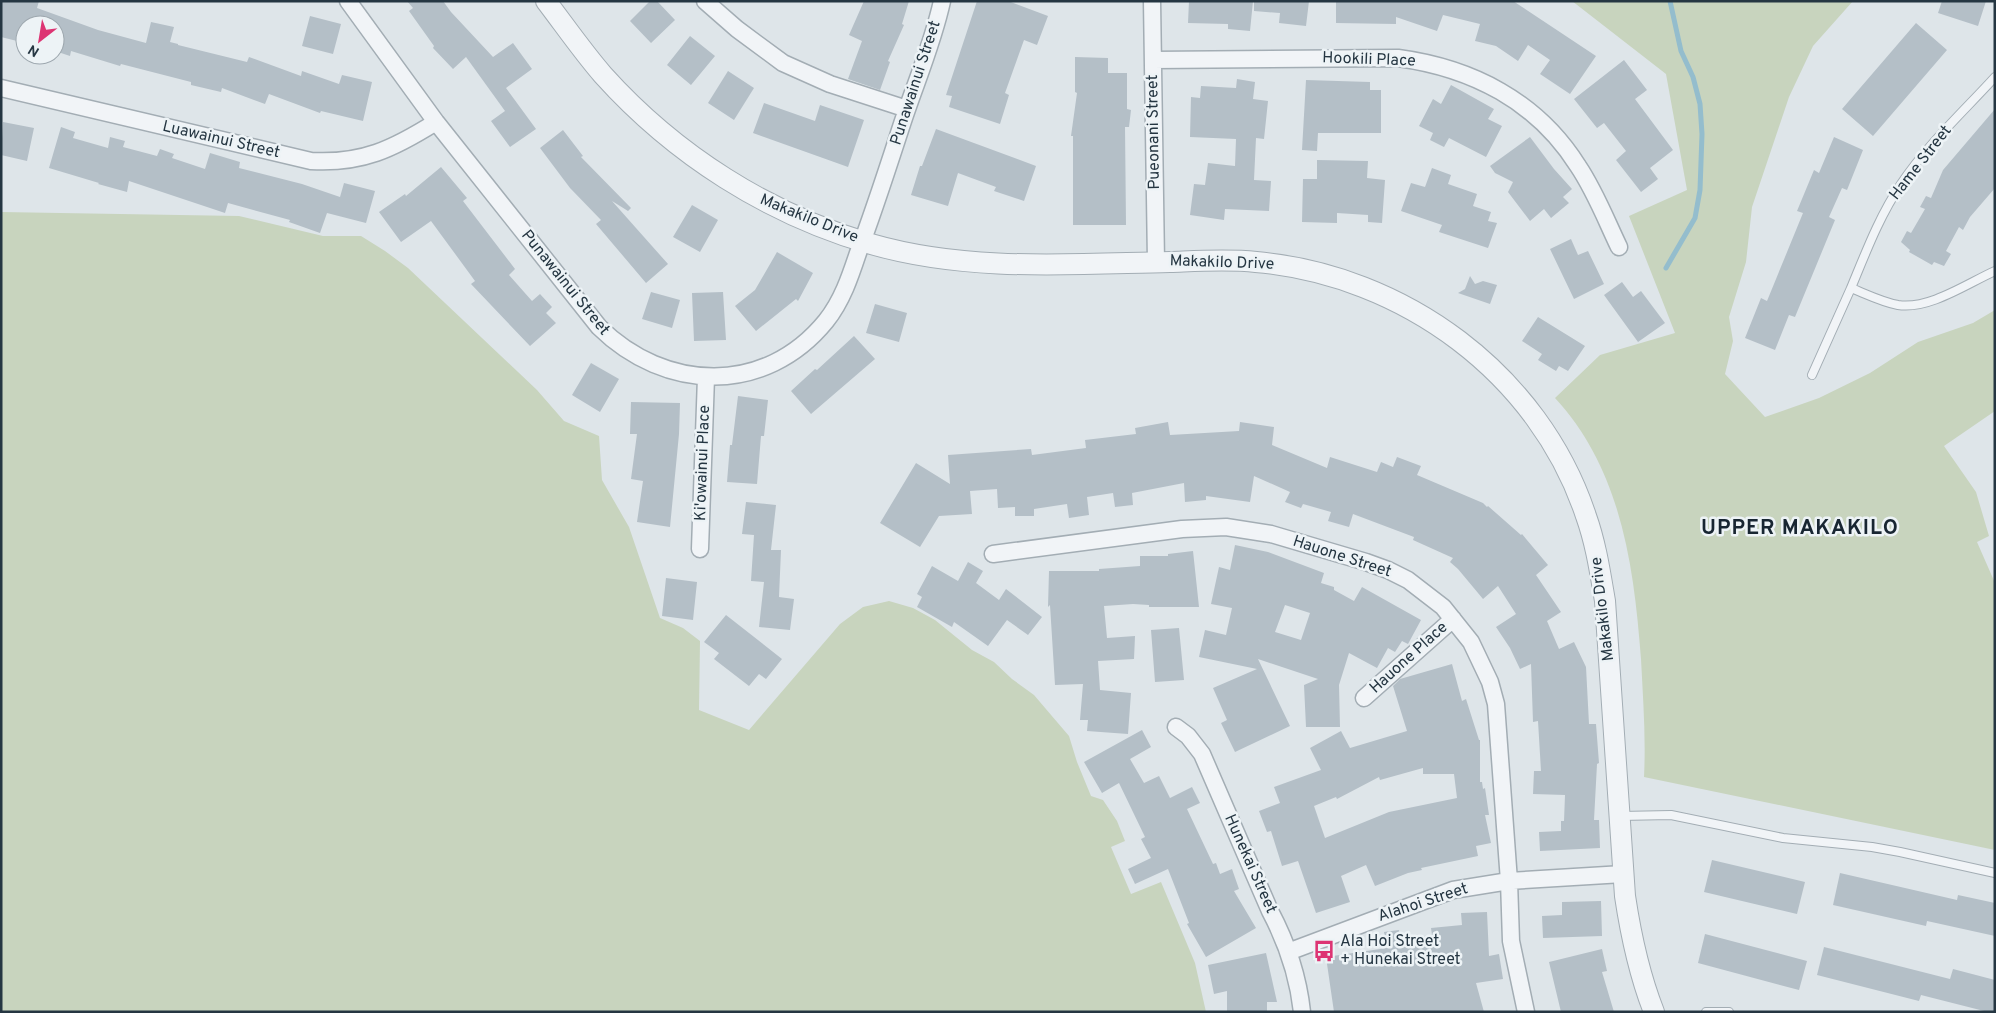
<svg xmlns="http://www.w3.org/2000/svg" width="1996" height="1013" viewBox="0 0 1996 1013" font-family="Overpass,sans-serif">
  <rect width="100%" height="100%" fill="#dee5e9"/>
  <!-- green -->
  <path fill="#c8d4be" d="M1572 1H1853L1813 46 1789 97 1752 207 1746 262 1729 317 1733 341 1725 374 1765 417 1819 398 1870 373 1918 342 1973 323 1995 310V411L1944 446 1976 492 1989 536 1977 542 1995 583V850L1644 777C1646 737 1643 699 1641 659 1634 566 1621 469 1555 398L1600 355 1675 333 1629 216 1687 190 1666 74Z
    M1 212 239 216 323 236H361L385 251 408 268 537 390 564 421 599 436 602 480 629 527 660 618 683 628 700 641 699 710 749 730 840 624 863 607 889 601 913 608 935 620 972 650 994 662 1012 679 1034 695 1069 736 1077 762 1091 796 1103 800 1117 821 1125 841 1111 847 1131 894 1161 882 1195 963 1206 1012H1Z"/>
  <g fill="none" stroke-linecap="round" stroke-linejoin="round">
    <!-- stream -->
    <path stroke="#94bdcd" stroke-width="5" d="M1666 268 1695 218 1700 190 1702 134 1700 104 1693 77 1681 51 1670 1"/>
  </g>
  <!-- building -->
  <path fill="#b4bfc7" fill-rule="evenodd" d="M1 1H39L37 8 98 30 146 43 151 22 174 27 170 42 178 44V45L247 62 249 57 301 76 302 71 339 84 342 75 372 82 363 121 321 111 320 113 269 94 265 104 222 88 221 92 191 85V82L121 64 120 66 71 51 70 56 55 51V25H25V43L1 37Z
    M407 1H443L451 12 493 57 513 43 532 69 506 88 536 129 510 147 491 121 505 111 466 57 453 69 433 48 434 46 409 11 413 8Z
    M650 1H657L675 20 651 43 630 21Z
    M864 1H909L902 24 904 25 888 61 890 62 880 90 848 79 862 41 849 35Z
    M977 1H1008L1048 16 1037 45 1024 40 1005 93 1009 95 1000 124 949 107 952 96 946 95Z
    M1189 1H1253L1250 31 1228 29V24L1188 23Z
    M1254 1H1309L1306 26 1279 23 1280 13 1254 11Z
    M1336 1H1513L1596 56 1570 94 1540 74 1550 60 1528 45 1518 61 1496 46 1475 41 1480 24 1443 15 1437 31 1396 17V24L1336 23Z
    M1942 1H1986L1978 26 1938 13Z
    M310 16 341 24 333 54 302 46Z
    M1916 23 1947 50 1873 136 1842 109Z
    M690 36 715 56 691 85 667 65Z
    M1075 57 1108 58V73H1127V109L1131 110 1129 127H1125L1126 225H1073V136H1071L1077 93 1075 92Z
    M1624 60 1647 90 1635 99 1673 150 1650 168 1658 179 1641 192 1616 160 1626 151 1604 123 1597 128 1574 99Z
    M728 71 754 88 734 120 708 103Z
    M1237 79 1255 82 1253 99 1268 101 1264 139 1256 138 1254 180 1271 181 1269 211 1225 209 1224 220 1190 215 1194 184 1205 185 1208 163 1235 166 1236 139 1190 137 1191 97 1200 98 1201 86 1236 88Z
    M1306 80 1370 82V90H1381V133H1318L1317 151 1302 150Z
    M1451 85 1494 109 1488 119 1502 126 1486 157 1449 138 1444 147 1430 140 1433 133 1419 126 1433 99 1441 104Z
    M764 103 815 121 820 105 864 120 848 167 753 133Z
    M1995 109V188L1970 217 1963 230 1959 227 1946 251 1951 254 1944 266 1934 262 1932 265 1909 252 1910 250 1901 242 1907 231 1911 233 1925 209 1920 207 1926 196 1931 198 1943 170Z
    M3 122 34 128 27 161 1 155Z
    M61 127 75 132 73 138 108 148 110 137 125 141 123 147 157 156 160 149 174 154 172 158 205 169 210 153 240 162 239 168 302 184 340 197 344 183 375 191 366 223 327 213 320 233 289 222 290 220 228 203 225 213 129 181 127 192 98 184 99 183 49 168Z
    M936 129 1036 166 1024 201 994 191 996 187 958 173 948 206 911 195 920 166H922Z
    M563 130 583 156 581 157 631 208 628 211 612 201 668 264 646 283 596 224 601 220 570 188 540 148Z
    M1530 137 1554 169 1572 189 1563 197 1569 203 1551 218 1544 209 1530 221 1508 192 1513 182 1495 173 1490 166Z
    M1834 137 1863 150 1847 190 1842 188 1829 217 1835 220 1795 317 1789 315 1775 350 1745 338 1761 298 1767 301 1803 213 1797 211 1814 170 1819 173Z
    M1317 160 1368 161 1367 178 1385 180 1382 223 1368 222V215L1337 213V223L1302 222 1303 179H1317Z
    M441 167 467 198 463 201 515 269 509 275 532 301 540 294 552 307 546 313 556 323 530 346 471 284 475 281 431 221 401 242 379 212 405 194 406 196Z
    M1432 168 1451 175 1448 184 1477 194 1473 206 1491 212 1488 221 1497 223 1488 248 1439 232 1442 225 1401 211 1411 183 1425 187Z
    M692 205 718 220 700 252 673 237Z
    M1571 239 1578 255 1588 251 1604 284 1574 299 1550 249Z
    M777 252 813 273 798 301 796 299 756 331 735 306 755 290Z
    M1470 276 1475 284 1483 281 1497 285 1490 304 1458 293 1465 289Z
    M1622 282 1633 297 1641 291 1665 323 1638 342 1604 295Z
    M651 292 680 300 672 328 642 319Z
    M723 292 726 340 694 341 692 293Z
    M875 304 907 313 899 342 866 333Z
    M1538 317 1585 346 1568 371 1559 366 1556 371 1538 360 1542 354 1522 341Z
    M854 336 875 359 811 414 791 391 815 369 817 370Z
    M591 363 619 379 600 412 572 395Z
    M738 396 768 400 764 436H761L757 484 727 482 730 445H732Z
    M631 402 680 403 679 434 670 527 637 522 643 481 631 479 637 434H630Z
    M1168 422 1170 435 1239 431 1240 422 1274 427 1272 445 1327 468 1330 457 1377 472 1381 462 1393 467 1397 457 1421 466 1417 475 1483 503 1487 507 1488 506 1521 535 1522 534 1548 565 1536 575 1561 612 1547 621 1559 649 1574 642 1586 667 1589 724H1596L1599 763 1597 764 1594 820H1599L1600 848 1540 851 1539 832 1561 831V821H1564L1565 795 1533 794 1534 771H1541L1538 721 1533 722 1531 664 1520 669 1510 648 1496 627 1516 614 1498 586 1483 599 1458 569 1450 562 1453 558 1413 540 1414 537 1353 514 1349 527 1328 521 1331 512 1303 504 1301 508 1285 502 1290 492 1254 476 1250 502 1206 496V500L1185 502 1184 483 1132 493 1133 505 1115 507 1113 493 1087 497 1089 515 1069 518 1067 504 1034 509V516H1015V507L998 508 997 489 970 491 972 514 939 516 920 547 880 523 916 463 950 484 948 455 1031 449 1032 455 1086 448 1085 440 1136 434 1135 428Z
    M746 502 776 505 771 550H781L779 597 794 599 790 630 759 627 764 582 751 581 754 535 742 534Z
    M1235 545 1268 552 1324 573 1321 583 1334 587V590L1354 601 1362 587 1421 620 1408 644 1402 641 1395 652 1388 648 1377 668 1349 653 1339 685 1340 727H1306L1304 685 1318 679 1258 659 1290 726 1235 752 1221 723 1227 720 1213 688 1257 669 1199 657 1205 630 1226 635 1232 608 1211 604 1219 567 1230 570ZM1285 605 1310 613 1301 640 1275 632Z
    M1193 551 1199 607H1149V605L1133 604 1104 606 1107 638 1135 636 1134 659 1098 661 1100 690 1131 693 1128 734 1087 731 1088 720H1080L1083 684 1055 685 1050 605 1048 607 1049 571H1099V569L1140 566V556H1168V554Z
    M968 562 983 571 976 583 999 600 1006 589 1042 617 1028 635 1007 620 988 646 954 622 952 627 917 607 922 597 917 594 932 566 958 581Z
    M666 578 697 582 693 620 662 616Z
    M726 615 782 659 766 679 759 674 749 686 714 659 719 653 704 642Z
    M1179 628 1184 680 1155 682 1151 630Z
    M1452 664 1462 701 1466 699 1479 740H1480V782H1482L1483 789 1485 788 1489 815H1485L1491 843 1476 846 1478 856 1421 868 1422 870 1408 873 1375 886 1366 865 1341 876 1350 902 1316 913 1298 861 1282 866 1271 831 1267 832 1259 811 1280 803 1274 787 1321 770 1310 748 1341 731 1350 748 1407 731 1393 686 1400 679ZM1423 768V774H1454L1457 798 1389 812 1325 838 1314 806 1336 797 1337 799 1379 777 1380 780Z
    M1142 730 1151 747 1130 759 1144 783 1159 776 1170 798 1192 787 1200 803 1187 809 1213 864 1216 863 1220 874 1232 869 1239 889 1234 891 1256 928 1206 957 1187 924 1189 923 1168 869 1135 884 1128 869 1151 858 1141 839 1145 837 1119 783 1102 793 1084 762Z
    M1712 860 1805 882 1797 914 1704 892Z
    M1840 873 1957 900 1958 895 1995 903V936L1927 921 1926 926 1833 905Z
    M1601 901 1602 936 1543 938 1542 916 1562 915V902Z
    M1487 912 1489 956 1499 954 1503 979 1476 983 1484 1012H1334L1326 957 1387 948 1384 932 1399 930 1400 939 1432 935 1431 928 1462 925 1461 913Z
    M1705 934 1807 961 1799 990 1698 963Z
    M1824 947 1950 979 1953 969 1995 980V1012H1988L1921 995 1919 1001 1817 975Z
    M1602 949 1607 971 1602 972 1614 1012H1561L1549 962Z
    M1266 953 1277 1002H1267V1012H1227V991L1214 994 1208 965Z"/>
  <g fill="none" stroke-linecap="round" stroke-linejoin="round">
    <!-- service casing -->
    <g stroke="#a3adb4" stroke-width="10">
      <path id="service" d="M1851 288C1866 252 1879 217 1901 184 1927 145 1963 112 1995 77
        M1812 375 1851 288C1866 294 1882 302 1898 305 1929 310 1968 283 1995 271
        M1620 816 1671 815 1783 838 1872 847 1900 852 1995 873
        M1706 1012H1729"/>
    </g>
    <!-- minor casing -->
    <g stroke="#a3adb4" stroke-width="19">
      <path id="minor" d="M348 1 436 122 599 327C665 392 765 396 826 321 842 301 850 277 858 253 874 211 888 167 902 124 915 84 933 43 942 1
        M705 1 737 29 783 63 830 84 907 109
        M1152 1 1156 262
        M1153 60 1398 58C1472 68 1537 101 1578 166 1595 191 1606 220 1619 247
        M1 88 311 161C362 164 393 149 436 122
        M700 549 706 377
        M993 554 1182 529 1226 527 1271 534 1366 562 1388 570 1408 580 1443 607 1471 642 1490 682 1496 704 1509 881 1511 941 1526 1012
        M1364 698 1453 619
        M1176 727 1188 736 1202 754 1270 911C1287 943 1298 975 1302 1012
        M1288 952 1453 890 1509 881 1623 874"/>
    </g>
    <!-- tertiary casing -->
    <g stroke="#a3adb4" stroke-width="22">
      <path id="tertiary" d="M546 1C565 26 583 52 603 75 675 155 768 214 871 244 968 272 1070 264 1170 262 1198 261 1228 259 1256 262 1404 275 1539 374 1586 516 1596 544 1600 572 1605 601L1625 896C1631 936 1639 974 1654 1012"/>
    </g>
    <!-- service -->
    <use href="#service" stroke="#f1f4f7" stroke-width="8"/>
    <!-- minor -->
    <use href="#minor" stroke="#f1f4f7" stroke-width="16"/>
    <!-- tertiary -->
    <use href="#tertiary" stroke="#f1f4f7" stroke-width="20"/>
  </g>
  <!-- icons -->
  <defs>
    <g id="bus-bare" transform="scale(1.725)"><path d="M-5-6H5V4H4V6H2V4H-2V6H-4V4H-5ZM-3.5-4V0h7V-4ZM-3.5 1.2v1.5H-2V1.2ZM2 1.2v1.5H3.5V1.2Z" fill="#dd3473" stroke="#edf3f6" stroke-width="2.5" paint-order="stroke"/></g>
  </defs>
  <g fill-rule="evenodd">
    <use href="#bus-bare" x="1324" y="951"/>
  </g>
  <g text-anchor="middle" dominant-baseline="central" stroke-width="5" stroke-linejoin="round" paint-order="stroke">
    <!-- street labels -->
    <g font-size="16" fill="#253642" stroke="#edf3f6">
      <text transform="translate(1369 60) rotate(2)">Hookili Place</text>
      <text transform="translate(916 83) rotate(-72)">Punawainui Street</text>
      <text transform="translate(1154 132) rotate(-91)">Pueonani Street</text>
      <text transform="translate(221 140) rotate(13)">Luawainui Street</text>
      <text transform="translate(1921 163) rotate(-52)">Hame Street</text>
      <text transform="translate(809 219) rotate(22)">Makakilo Drive</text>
      <text transform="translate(1222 263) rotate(2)">Makakilo Drive</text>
      <text transform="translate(565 283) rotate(51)">Punawainui Street</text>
      <text transform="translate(703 463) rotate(-88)">Ki'owainui Place</text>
      <text transform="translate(1342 557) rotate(18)">Hauone Street</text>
      <text transform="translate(1603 609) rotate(-97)">Makakilo Drive</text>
      <text transform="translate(1409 658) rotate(-42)">Hauone Place</text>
      <text transform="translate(1250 864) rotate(66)">Hunekai Street</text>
      <text transform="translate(1423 903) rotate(-18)">Alahoi Street</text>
    </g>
    <!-- poi labels -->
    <g font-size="16" fill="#253642" stroke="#edf3f6" text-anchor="start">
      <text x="1340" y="942">Ala Hoi Street<tspan x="1340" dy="18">+ Hunekai Street</tspan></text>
    </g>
    <!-- district labels -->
    <g font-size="21" font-weight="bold" letter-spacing="1" fill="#182632" stroke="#edf3f6">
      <text x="1800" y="528">UPPER MAKAKILO</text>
    </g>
  </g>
  <!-- border -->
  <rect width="1996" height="1013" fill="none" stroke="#253642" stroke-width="5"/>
  <!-- north arrow -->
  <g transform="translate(40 40) rotate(211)"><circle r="24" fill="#edf3f6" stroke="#9da7ae"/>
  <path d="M0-4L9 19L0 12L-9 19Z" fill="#dd3473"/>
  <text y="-8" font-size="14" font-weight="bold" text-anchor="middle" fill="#253642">N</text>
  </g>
</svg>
